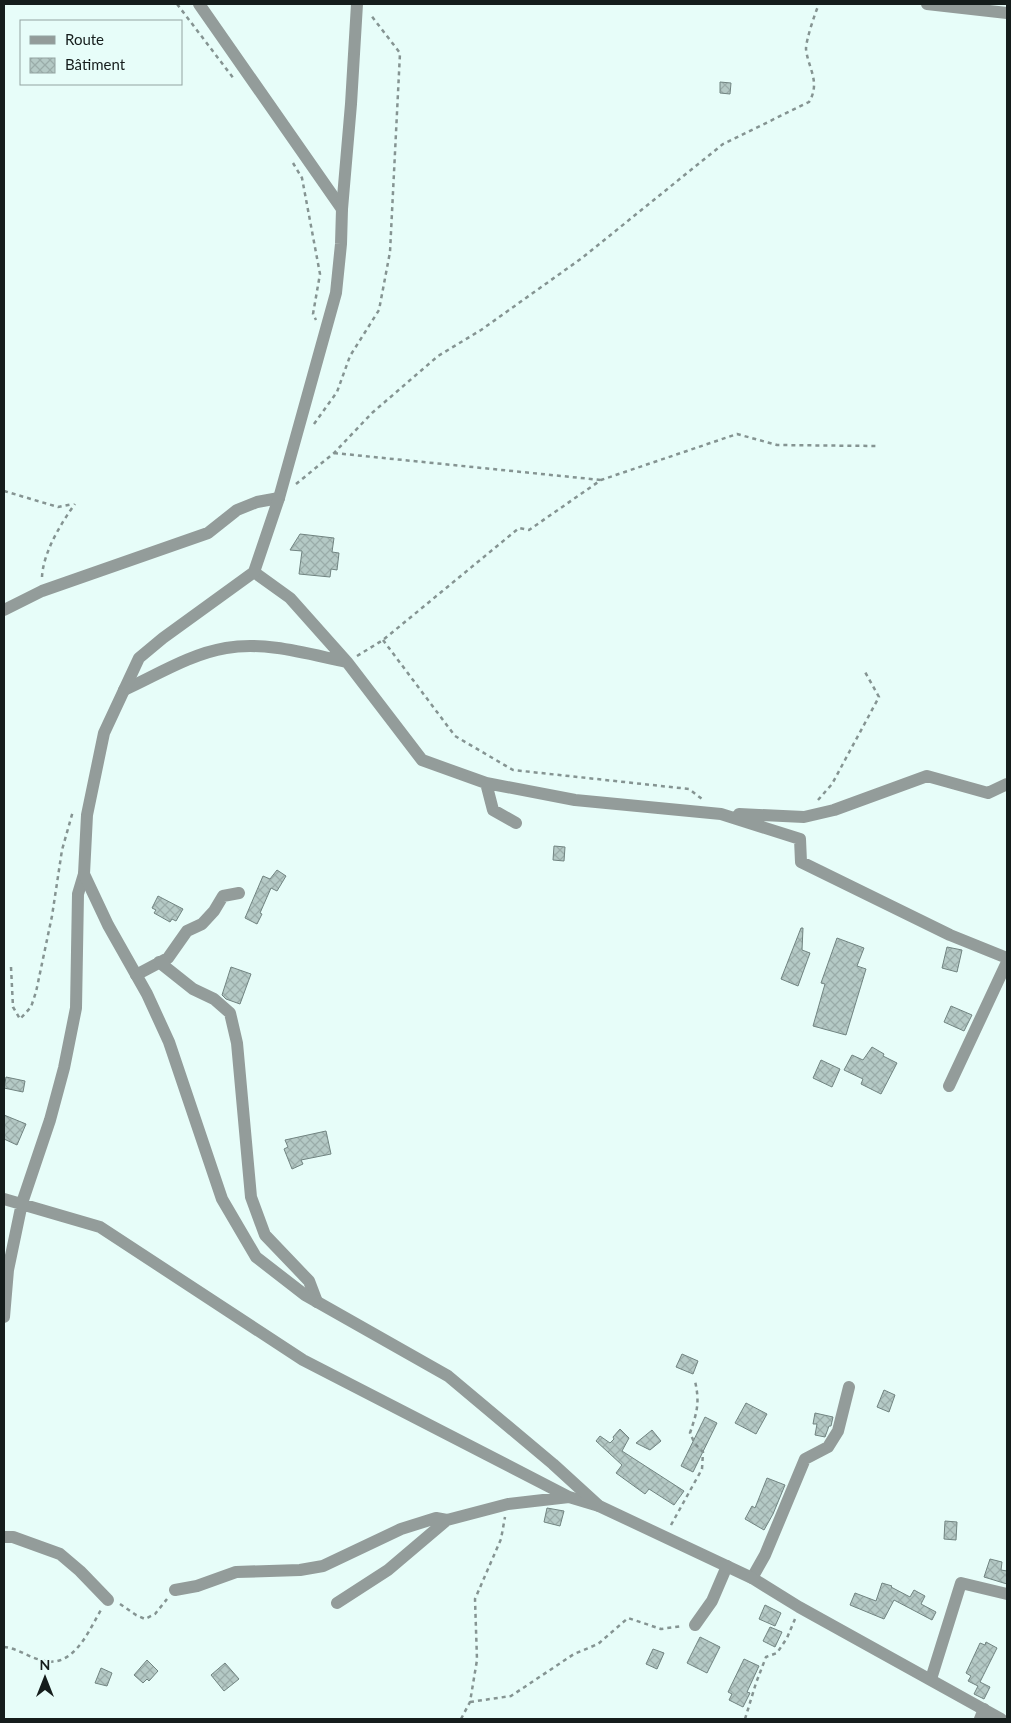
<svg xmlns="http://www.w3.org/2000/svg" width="1011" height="1723" viewBox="0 0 1011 1723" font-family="Lato,sans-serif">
  <defs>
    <pattern id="building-cross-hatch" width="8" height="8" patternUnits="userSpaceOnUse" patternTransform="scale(1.25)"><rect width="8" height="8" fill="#b4c9c5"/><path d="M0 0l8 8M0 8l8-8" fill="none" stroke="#9aaca9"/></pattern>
  </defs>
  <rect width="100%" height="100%" fill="#e7fdf9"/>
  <!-- building -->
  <path fill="url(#building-cross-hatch)" stroke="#718481" d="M720 82 731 83 730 94 720 93Z
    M300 534 334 538 332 552 339 553 337 570 331 569 330 577 299 574 302 551 290 550Z
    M554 846 565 847 564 861 553 860Z
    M277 870 286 876 277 891 271 888 260 913 262 914 257 924 245 918 263 876 270 879Z
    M158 896 183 909 176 921 172 919 170 922 154 913 156 910 152 908Z
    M801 928H803L802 950 810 953 798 986 781 979Z
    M837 938 864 948 857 966 866 969 846 1035 813 1026 825 984 821 983Z
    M947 947 962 950 957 972 942 968Z
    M231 967 251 974 240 1004 226 999 222 995Z
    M951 1006 972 1015 964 1031 944 1022Z
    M872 1047 884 1054 883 1056 897 1063 881 1094 861 1084 863 1079 844 1070 852 1055 863 1060Z
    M821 1060 840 1069 832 1087 813 1078Z
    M6 1077 25 1081 23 1092 4 1088Z
    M4 1115 26 1124 17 1145 4 1139Z
    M326 1131 331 1154 301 1160 303 1164 292 1169 284 1149 288 1147 285 1140Z
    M682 1354 698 1361 693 1374 676 1367Z
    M884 1390 895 1395 889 1412 877 1407Z
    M746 1403 767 1414 756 1434 735 1423Z
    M815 1413 833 1417 831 1426H829L825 1437 815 1435 817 1424H813Z
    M705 1417 717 1423 693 1472 681 1466Z
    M620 1429 629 1438 622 1451 684 1491 674 1505 649 1489 645 1494 616 1473 622 1465 596 1441 600 1436 610 1443 614 1439 613 1437Z
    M652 1430 661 1441 650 1450 636 1443Z
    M767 1478 785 1485 773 1514 764 1530 745 1519 752 1506 755 1508Z
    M547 1508 564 1511 560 1526 544 1522Z
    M945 1521 957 1522 956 1540 944 1539Z
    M990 1559 1002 1562 1001 1570 1007 1571V1584L984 1577Z
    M882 1583 892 1586 891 1587 910 1597 914 1590 925 1596 921 1604 936 1612 932 1620 894 1600 884 1619 850 1605 855 1593 876 1601Z
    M765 1605 781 1613 775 1626 759 1619Z
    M770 1627 782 1632 775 1647 763 1641Z
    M700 1637 720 1647 707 1673 687 1663Z
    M986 1642 997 1648 980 1682 990 1687 984 1699 974 1694 978 1686 968 1681 971 1676 966 1673 980 1643 985 1645Z
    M653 1649 664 1653 657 1669 646 1664Z
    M744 1659 759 1666 747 1692 750 1693 743 1707 729 1700 732 1694 728 1692Z
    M147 1660 158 1671 149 1681 147 1679 143 1683 134 1675Z
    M225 1663 239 1679 224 1691 211 1675Z
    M101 1668 112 1673 107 1686 95 1683Z"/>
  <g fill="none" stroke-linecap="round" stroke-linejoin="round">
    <!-- path -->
    <path stroke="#859492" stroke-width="2.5" stroke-dasharray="4 4" stroke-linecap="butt" d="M177 4 234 79
      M293 163 302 178 320 274 313 314 316 320
      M314 424 337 392 350 356 379 310 390 252 400 53 370 14
      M334 453 601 480
      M296 484 334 453 372 413 438 356 481 330 582 258 723 144 809 102C821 82 808 68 806 49 806 40 815 13 819 4
      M4 491 58 507 73 504
      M42 577C43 553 61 523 75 504
      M383 640 455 736 513 770 689 789 702 799
      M357 656 383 640 519 528 529 530 601 480 737 434 777 445 876 446
      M818 800 832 784 879 697 865 672
      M11 967 13 1007 20 1019 31 1007 36 992 52 916 62 850 73 811
      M671 1525 702 1469 703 1452 695 1444 690 1433C697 1412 700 1403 695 1381
      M120 1604 136 1615 145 1619 155 1614 167 1599
      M4 1647C17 1648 28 1657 41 1660 73 1670 88 1632 101 1610
      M470 1702 511 1696 574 1654 598 1644 628 1618 661 1629 682 1626
      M461 1719 470 1702 477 1660 475 1599 501 1539 505 1517
      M745 1719 756 1683 766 1657 777 1653 787 1638 795 1619"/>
    <!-- minor -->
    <path stroke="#939c9a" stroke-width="12" d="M199 4 342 209
      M927 4 1007 13
      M254 572 290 598 347 662
      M4 610 42 591 208 533 237 510 257 502 279 498
      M124 690C157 675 190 654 226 648 266 641 308 654 347 662L422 760 486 783 575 800 721 814 800 839 801 862 950 935 1007 958
      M486 783 493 810 516 823
      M739 814 804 817 834 810 927 776 988 793 1007 784
      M159 962 193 989 214 999 230 1013 237 1043 251 1197 265 1235 309 1281 317 1302
      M136 975 168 958 187 931 202 924 214 911 223 896 239 893
      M949 1086 1007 962
      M4 1199 100 1227 303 1360 569 1497 599 1506
      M4 1317 8 1270 22 1203 50 1120 64 1068 76 1008 78 894 84 874
      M4 1537H13L60 1554 80 1571 108 1600
      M752 1578 765 1555 805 1459 828 1447 838 1431 849 1387
      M175 1590 197 1586 236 1572 300 1570 323 1566 401 1529 436 1518 447 1520
      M337 1603 388 1570 447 1520 508 1504 569 1497
      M695 1625 712 1601 727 1566
      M931 1679 961 1583 1007 1594
      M980 1719 984 1709"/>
    <!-- tertiary -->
    <path stroke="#939c9a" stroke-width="12" d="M357 4 351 104 342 209 341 244 336 293 279 498 254 572 163 638 139 658 104 733 87 815 84 874 108 925 147 994 169 1042 222 1199 256 1257 305 1295 448 1376 553 1464 599 1506 752 1578 799 1607 1001 1719"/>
  </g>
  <!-- border -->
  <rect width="1011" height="1723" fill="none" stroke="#151d1c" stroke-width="10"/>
  <!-- legend -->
  <rect x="20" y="20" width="162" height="65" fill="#e7fdf9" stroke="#93a3a1"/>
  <rect x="30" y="36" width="25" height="8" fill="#939c9a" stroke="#93a3a1"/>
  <text x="65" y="45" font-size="15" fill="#151d1c">Route</text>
  <rect x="30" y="58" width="25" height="15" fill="url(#building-cross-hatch)" stroke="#93a3a1"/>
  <text x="65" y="70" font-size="15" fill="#151d1c">Bâtiment</text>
  <!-- north arrow -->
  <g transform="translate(45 1678)" stroke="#e7fdf9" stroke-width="4" paint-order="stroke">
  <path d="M0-4L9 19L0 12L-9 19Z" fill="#151d1c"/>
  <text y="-8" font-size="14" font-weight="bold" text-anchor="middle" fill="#151d1c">N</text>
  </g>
</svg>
